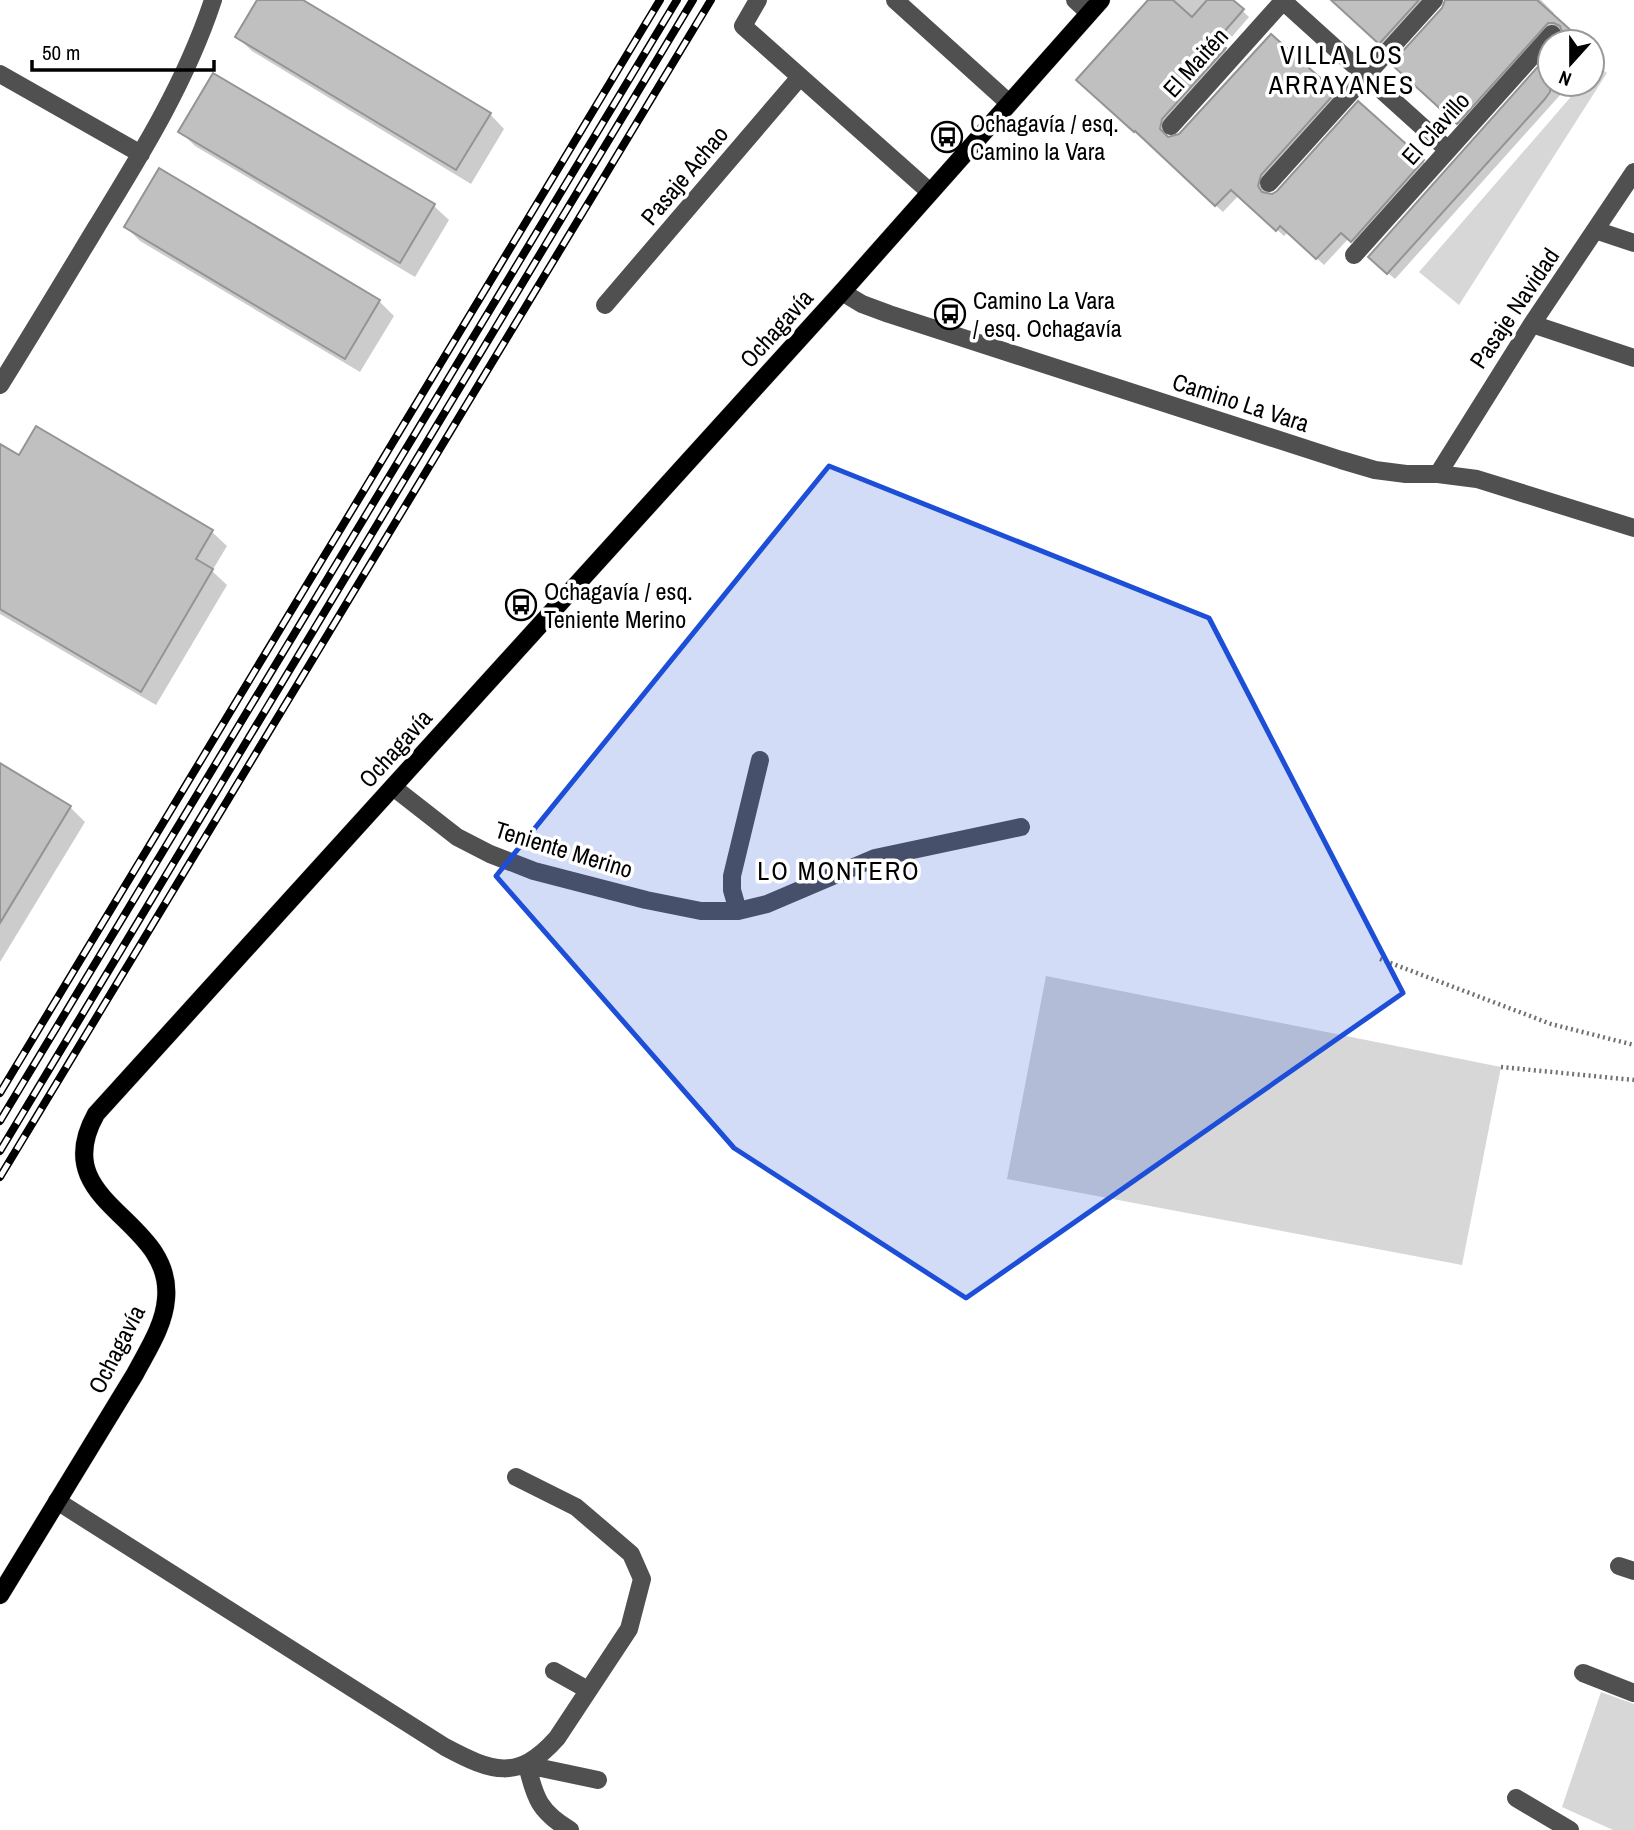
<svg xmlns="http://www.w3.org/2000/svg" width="1634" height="1830" viewBox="0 0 1634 1830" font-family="'Archivo Narrow',sans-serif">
  <rect width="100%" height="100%" fill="#fff"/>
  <!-- green -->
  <path fill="#d7d7d7" d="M1598 66 1607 73 1459 305 1419 272 1582 84H1592V72Z
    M1046 976 1501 1067 1462 1265 1007 1179Z
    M1601 1692 1634 1704V1830H1613L1562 1807Z"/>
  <!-- shadow -->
  <path fill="#0003" d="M259 0H300L490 114 504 129 471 184 252 51 237 37Z
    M1149 0H1231L1249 17 1223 47 1231 56 1169 126 1166 137 1174 139 1335 93 1341 100 1267 183 1264 194 1272 196 1423 161 1430 168 1359 247 1349 238 1324 265 1288 232 1284 236 1239 195 1223 212 1085 87Z
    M1332 0H1432L1387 49Z
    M1446 0H1541L1554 13 1552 16 1581 42H1562L1565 29 1551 33 1464 129 1400 71 1444 9Z
    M1550 56V84H1570L1395 279 1377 264Z
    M214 75 434 206 449 220 415 277 195 146 180 131Z
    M126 227 379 301 394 316 360 372 140 241Z
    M0 446 20 458 212 532 227 546 212 571 227 585 156 705 0 614Z
    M0 765 70 807 85 822 0 962Z"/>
  <!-- building -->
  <path fill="#c0c0c0" stroke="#949494" stroke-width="2" d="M257 0H303L491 113 456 170 235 37Z
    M1148 0H1173L1192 17 1207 0H1233L1244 9 1217 40 1226 48 1162 119 1160 129 1168 137 1179 134 1271 34 1336 92 1261 175 1258 186 1262 192 1272 194 1277 191 1358 101 1424 160 1351 242 1341 233 1316 259 1280 226 1276 231 1231 190 1215 206 1135 131 1134 132 1076 80Z
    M1331 0H1419L1379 44Z
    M1445 0H1537L1584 42H1560L1563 36 1560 26 1554 23H1548L1457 124 1391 64 1442 8Z
    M1550 53V92L1544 100 1387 274 1368 257Z
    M213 73 435 204 400 263 178 132Z
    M159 168 380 300 345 359 124 227Z
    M36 426 213 530 196 559 213 569 141 692 0 609V444L19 455Z
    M0 763 71 806 0 923Z"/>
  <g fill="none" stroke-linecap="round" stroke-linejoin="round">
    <!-- major casing -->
    <g stroke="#dbdbdb" stroke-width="19">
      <path id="major" d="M0 1595 135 1374C147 1351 164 1326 166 1299 174 1217 45 1205 96 1114L842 292 1101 0"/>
    </g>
    <!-- path -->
    <path stroke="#727272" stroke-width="4.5" stroke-dasharray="2 3.5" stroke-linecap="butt" d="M1380 959 1551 1024 1634 1045
      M1501 1067 1634 1080"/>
    <!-- minor -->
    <path stroke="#505050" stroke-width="18" d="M758 0 743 26 930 192
      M895 0 1009 103
      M1075 0 1089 13
      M1282 0 1448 150
      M0 74 141 154
      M1171 126 1284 0
      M1269 183 1434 0
      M1595 230 1634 243
      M1354 255 1552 34
      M842 292 862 304 889 314 1341 460 1375 470 1406 474H1438L1477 479 1634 528
      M605 305 800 77
      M1532 324 1634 358
      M0 385C33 332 65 279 97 226 142 153 186 82 213 0
      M1438 474 1532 324 1634 172
      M393 787 457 837 490 854 534 871 646 900 701 911H738L767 904 875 858 1021 827
      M738 911 732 890V876L760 760
      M57 1501 445 1747C492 1772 518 1782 557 1738L629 1629 642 1579 631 1554 576 1507 516 1477
      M1619 1566 1634 1571
      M554 1671 588 1690
      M1583 1673 1634 1693
      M1516 1798 1570 1830
      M570 1830C540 1812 535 1799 527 1765L598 1780"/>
    <!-- major -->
    <use href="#major" stroke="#000" stroke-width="18"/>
    <!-- rail casing -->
    <g stroke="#000" stroke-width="8">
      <path id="rail" d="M0 1093 660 0
        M0 1121 677 0
        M0 1151 693 0
        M0 1177 711 0"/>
    </g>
    <!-- rail -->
    <use href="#rail" stroke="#fff" stroke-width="5" stroke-dasharray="16" stroke-linecap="butt"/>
  </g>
  <!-- marked area -->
  <path fill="#1d4ed8" fill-opacity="0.2" stroke="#1d4ed8" stroke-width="5" stroke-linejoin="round" d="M829 466 1209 618 1403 993 966 1298 734 1148 496 876Z"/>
  <!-- icons -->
  <defs>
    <g id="bus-ring" transform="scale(1.575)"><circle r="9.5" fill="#fff" stroke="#000" stroke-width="1.5"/><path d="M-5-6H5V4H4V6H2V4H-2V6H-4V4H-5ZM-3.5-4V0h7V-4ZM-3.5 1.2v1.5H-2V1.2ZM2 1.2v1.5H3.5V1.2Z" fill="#000"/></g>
  </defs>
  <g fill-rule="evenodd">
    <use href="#bus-ring" x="947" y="137"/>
    <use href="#bus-ring" x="950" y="314"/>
    <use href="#bus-ring" x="521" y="605"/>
  </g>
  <g text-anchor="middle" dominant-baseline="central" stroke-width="7" stroke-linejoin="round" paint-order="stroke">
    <!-- street labels -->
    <g font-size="24" fill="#000" stroke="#fff">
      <text transform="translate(1195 62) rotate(-48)">El Maitén</text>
      <text transform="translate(1435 128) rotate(-48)">El Clavillo</text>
      <text transform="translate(684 175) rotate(-50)">Pasaje Achao</text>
      <text transform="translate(1514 308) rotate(-56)">Pasaje Navidad</text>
      <text transform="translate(776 328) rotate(-48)">Ochagavía</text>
      <text transform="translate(1241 402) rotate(18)">Camino La Vara</text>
      <text transform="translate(395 748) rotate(-48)">Ochagavía</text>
      <text transform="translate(564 849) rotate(17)">Teniente Merino</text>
      <text transform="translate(116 1349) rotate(-63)">Ochagavía</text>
    </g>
    <!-- poi labels -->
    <g font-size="24" fill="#000" stroke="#fff" text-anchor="start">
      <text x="970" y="123">Ochagavía / esq.<tspan x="970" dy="28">Camino la Vara</tspan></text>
      <text x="973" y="300">Camino La Vara<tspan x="973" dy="28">/ esq. Ochagavía</tspan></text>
      <text x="544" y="591">Ochagavía / esq.<tspan x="544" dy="28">Teniente Merino</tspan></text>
    </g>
    <!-- neighbourhood labels -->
    <g font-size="26" letter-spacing="2" fill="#000" stroke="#fff">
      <text x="1342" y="54">VILLA LOS<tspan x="1342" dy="30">ARRAYANES</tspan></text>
      <text x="839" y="870">LO MONTERO</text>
    </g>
  </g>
  <!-- north arrow -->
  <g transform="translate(1571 63) rotate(201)"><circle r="33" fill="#ffffff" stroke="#999999" stroke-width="2"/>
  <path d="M0-5L12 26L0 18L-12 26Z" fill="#000000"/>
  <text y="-10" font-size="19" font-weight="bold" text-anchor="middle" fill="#000000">N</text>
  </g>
  <!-- scale -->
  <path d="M32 60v10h182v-10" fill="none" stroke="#000000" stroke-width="3.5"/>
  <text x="42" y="60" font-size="21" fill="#000000" stroke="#ffffff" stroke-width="5" paint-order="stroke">50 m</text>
</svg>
